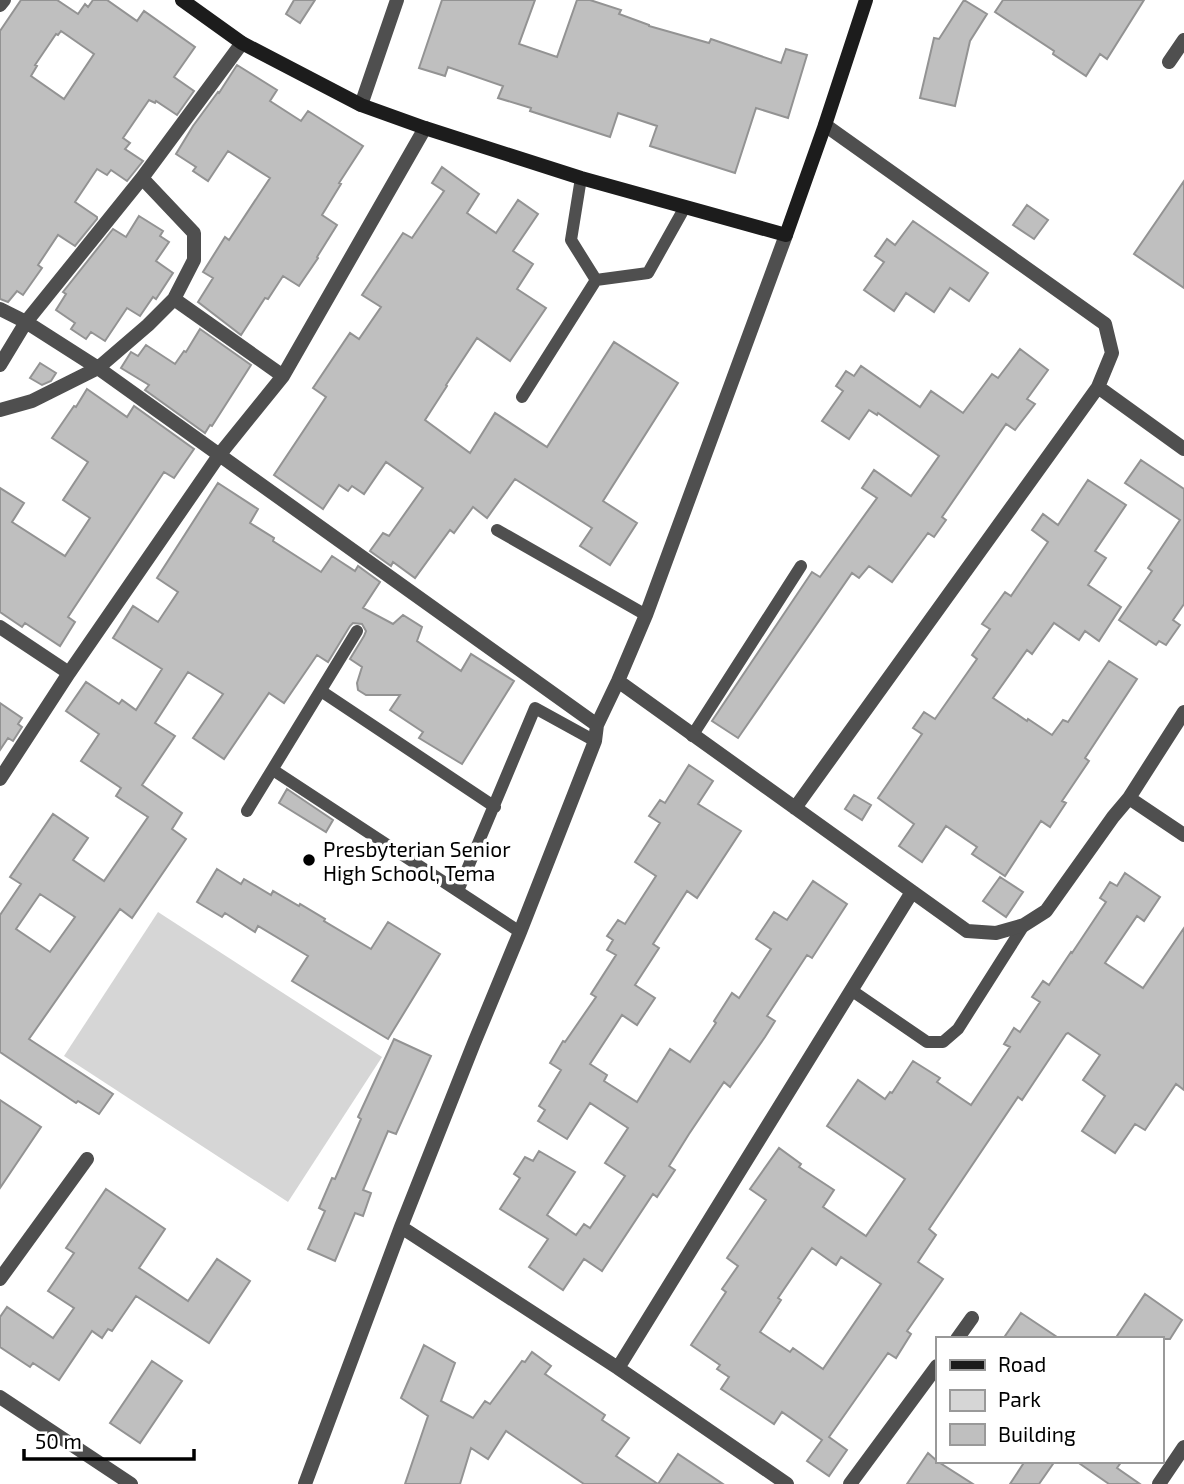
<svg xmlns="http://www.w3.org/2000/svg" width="1184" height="1484" viewBox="0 0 1184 1484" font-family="'Exo 2',sans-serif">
  <rect width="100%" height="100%" fill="#fff"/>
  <!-- green -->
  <path fill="#d6d6d6" d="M158 912 382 1057 288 1202 64 1056Z"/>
  <!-- building -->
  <path fill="#bfbfbf" stroke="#939393" stroke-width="2" fill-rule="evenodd" d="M21 0H57L78 14 85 4 88 7 93 0H107L137 21 144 11 195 47 174 77 194 91 177 115 156 101 155 103 149 100 123 138 130 143 125 149 143 161 127 181 111 170 107 175 97 169 75 202 97 217V219L75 246 58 235 38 265 42 268 23 295 17 291 8 302 0 299V31ZM61 31 94 54 64 99 31 76 37 66 35 65 56 34 58 35Z
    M294 0H315L300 23 286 14Z
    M442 0H535L519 44 557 57 577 0H590L621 10 619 14 649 25V26L709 43 711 39 781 63 786 49 807 55 788 118 756 108 735 173 650 146 657 126 618 113 610 137 530 111 531 108 498 98 503 86 448 67 445 76 419 68Z
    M964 0 987 14 970 41 955 106 920 98 934 38 939 39Z
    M1003 0H1144L1107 59 1100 54 1086 76 1053 54 1054 51 995 12Z
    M237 65 277 90 270 101 301 121 308 111 363 146 339 183 341 184 322 215 337 225 317 257 318 258 299 286 283 276 268 299 265 298 241 335 198 302 213 278 203 272 225 237 229 240 270 178 228 151 208 181 193 171 196 167 176 154 193 126 218 92 219 93Z
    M442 167 479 194 467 213 496 233 518 200 538 214 513 251 533 264 517 289 546 308 510 361 477 338 446 385 447 386 425 420 470 453 495 413 547 447 614 342 678 383 603 501 637 523 610 565 580 546 592 528 515 479 487 518 473 507 454 533 450 530 415 578 393 562 391 566 370 551 383 533 389 536 423 488 386 462 364 494 352 486 348 491 339 485 323 509 274 475 326 397 313 388 350 333 359 339 381 307 362 295 403 233 412 238 444 191 432 183Z
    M1184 181V288L1134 254Z
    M1027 205 1048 220 1034 239 1013 225Z
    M139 216 163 231 160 236 169 242 156 261 173 273 156 299 153 297 140 316 127 308 105 341 91 332 86 339 71 329 75 323 56 310 66 294 63 292 113 229 126 237Z
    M913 221 988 273 969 301 950 288 934 312 906 293 894 311 864 290 884 262 875 256 887 239 895 245Z
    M200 329 251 365 212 426 210 425 205 433 145 390 149 385 121 368 131 352 138 356 146 345 175 364 184 351 186 352Z
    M1020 349 1048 370 1027 399 1035 404 1015 430 1006 424 942 517 946 520 934 537 928 533 892 582 869 566 859 578 852 573 738 738 712 721 812 572 820 577 877 498 862 488 874 470 911 496 939 456 878 413 877 415 869 410 849 439 822 421 843 391 836 386 846 371 854 376 861 366 920 407 931 391 963 413 992 374 998 378Z
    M40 363 56 373 51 381 42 385 30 378Z
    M87 389 127 417 134 406 194 449 174 478 164 472 68 617 75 622 60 646 25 623 22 627 0 612V488L24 503 12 522 65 556 90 518 63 500 88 462 52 438 74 406 76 407Z
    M1141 460 1184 489V604L1173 620 1180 625 1166 645 1159 641 1156 645 1119 620 1152 571 1148 568 1180 520 1125 483Z
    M1088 480 1126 505 1095 551 1106 558 1088 585 1121 607 1099 641 1085 631 1079 640 1054 623 1032 654 1027 650 993 698 1027 721 1028 719 1052 735 1063 720 1068 722 1109 661 1137 679 1085 758 1089 761 1062 801 1066 803 1050 827 1041 821 1005 876 972 854 977 847 946 826 922 862 899 846 914 824 878 798 922 734 913 728 924 712 935 719 977 659 972 655 990 629 982 624 1005 592 1011 596 1048 542 1032 530 1043 514 1058 525Z
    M218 483 258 509 250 523 274 538 273 541 321 572 332 556 355 571 358 566 380 582 363 608 393 624 403 615 422 627 417 641 461 671 471 654 514 681 462 764 419 738 423 732 390 710 400 695H366L358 690 357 683 362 667 350 659 364 636 366 631 362 624 353 623 350 626 328 662 317 655 284 703 269 693 224 759 193 738 223 694 188 672 155 723 175 736 142 785 182 813 172 829 186 839 132 918 120 909 29 1039 113 1094 99 1114 78 1101 76 1103 0 1052V915L21 884 10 877 53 814 88 838 73 860 104 881 148 817 116 796 121 788 81 761 99 734 66 711 86 682 119 704 122 700 136 710 162 669 113 638 133 606 158 622 178 592 157 578ZM40 894 75 917 50 952 16 929Z
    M0 703 22 718 18 724 22 727 13 741 8 738 0 750Z
    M689 765 713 781 698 804 741 831 697 898 687 891 653 944 659 948 635 985 655 998 637 1025 622 1015 590 1064 607 1075 604 1081 637 1102 670 1049 690 1062 716 1023 714 1021 732 993 739 998 771 949 756 939 774 912 787 920 813 881 847 904 812 958 807 955 767 1016 775 1021 765 1037 730 1087 724 1082 689 1134 669 1166 675 1170 657 1197 653 1194 602 1271 584 1259 563 1290 529 1267 548 1239 500 1209 520 1178 514 1174 525 1157 533 1161 539 1151 575 1172 547 1215 576 1235 584 1224 590 1228 625 1176 605 1163 628 1128 590 1103 567 1139 538 1121 545 1110 539 1106 561 1070 550 1063 563 1041 565 1042 596 997 591 994 616 955 607 950 613 940 607 936 618 920 625 924 656 876 635 862 660 823 649 816 660 800 665 803Z
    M287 789 333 820 326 832 279 803Z
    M854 795 871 805 862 820 845 809Z
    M217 869 241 884 244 879 271 895 273 891 299 906 300 904 325 919 324 921 371 949 388 922 440 954 388 1039 292 981 308 956 258 926 255 932 225 913 222 917 197 902Z
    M1125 873 1160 897 1144 921 1137 916 1105 963 1143 988 1184 928V1090L1176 1084 1145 1130 1135 1124 1115 1153 1082 1131 1105 1096 1083 1080 1100 1055 1068 1033 1066 1034 1022 1100 1018 1097 929 1229 936 1235 918 1262 943 1279 907 1331 911 1334 896 1358 888 1353 829 1437 847 1450 829 1476 807 1461 822 1440 782 1412 774 1424 721 1389 729 1377 717 1369 720 1365 691 1345 726 1292 722 1289 738 1266 727 1258 766 1200 750 1189 779 1148 801 1164 799 1167 834 1190 823 1207 866 1236 905 1179 827 1126 858 1080 885 1099 890 1092 892 1093 913 1061 940 1078 937 1082 971 1105 1010 1047 1004 1044 1014 1028 1020 1032 1040 1002 1032 997 1043 981 1049 985 1071 952 1072 953 1106 902 1100 898 1110 882 1117 886ZM812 1248 836 1265 841 1257 881 1284 823 1369 793 1348 790 1352 760 1332 781 1300 778 1298Z
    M1000 877 1023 892 1006 917 983 901Z
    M394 1039 431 1056 396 1134 388 1131 363 1190 371 1193 363 1216 355 1213 335 1261 308 1249 325 1211 319 1208 332 1178 335 1179 361 1119 358 1117Z
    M0 1100 41 1127 0 1188Z
    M106 1189 165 1229 139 1268 188 1301 217 1259 250 1281 209 1343 136 1296 112 1331 108 1329 102 1338 92 1331 59 1380 33 1363 30 1367 0 1347V1317L7 1307 53 1338 74 1308 48 1291 74 1253 66 1248Z
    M1145 1294 1182 1320 1170 1339H1115Z
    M1021 1313 1060 1339H1003Z
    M424 1345 455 1363 441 1401 473 1418 485 1401 490 1404 522 1361 525 1362 532 1352 551 1366 545 1374 605 1415 602 1420 629 1438 616 1456 658 1484 678 1454 723 1484H584L506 1431 488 1459 471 1448 460 1484H405L428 1416 401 1398Z
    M152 1361 182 1381 140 1443 110 1423Z
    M928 1453 937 1461 973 1484H907Z
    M1025 1461H1055L1039 1484H1010Z
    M1076 1461H1122L1117 1468 1140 1484H1109Z"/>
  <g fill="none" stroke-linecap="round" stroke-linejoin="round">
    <!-- lane -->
    <path stroke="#4f4f4f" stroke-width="12" d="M581 178 571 240 596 280
      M522 397 596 280 648 273 685 207
      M497 530 646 615
      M321 691 495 807
      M692 736 801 566
      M273 770 520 932
      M247 811 357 631
      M458 891 535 708 595 741
      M851 990 927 1042H943L958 1029 1024 925"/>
    <!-- street -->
    <path stroke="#4f4f4f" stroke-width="14" d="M0 5 4 0
      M1169 62 1184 40
      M361 105 397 0
      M825 125 1105 324 1112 353 1098 387 1184 449
      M174 299 283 376
      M0 309 26 322 98 368 597 725
      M0 365 26 322 142 178
      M0 410 32 401 98 368 148 325 174 299 194 260V233L142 178 242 43
      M0 627 69 673 0 779
      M69 673 220 454 283 376 425 128
      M618 681 967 931 996 933 1024 925 1046 911 1113 817 1129 798 1184 712
      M1129 798 1184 835
      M795 808 1098 387
      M401 1227 618 1368 787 1484
      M0 1279 87 1159
      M957 1339 972 1318
      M618 1368 912 892
      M0 1397 131 1484
      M305 1484 401 1227 474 1043 520 932 595 741 597 725 618 681 646 615 786 235
      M850 1484 937 1366
      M1159 1484 1184 1447"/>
    <!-- secondary -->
    <path stroke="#1c1c1c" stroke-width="14" d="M182 0 242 43 361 105 425 128 581 178 786 235 825 125 866 0"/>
  </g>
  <!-- markers -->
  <circle fill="#000" stroke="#fff" stroke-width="2.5" cx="309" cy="860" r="7"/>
  <g text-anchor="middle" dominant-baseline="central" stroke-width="7" stroke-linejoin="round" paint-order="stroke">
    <!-- poi labels -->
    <g font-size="21" fill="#000" stroke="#fff" text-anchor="start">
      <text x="323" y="848">Presbyterian Senior<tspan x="323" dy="24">High School, Tema</tspan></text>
    </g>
  </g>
  <!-- legend -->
  <rect x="936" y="1337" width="228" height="126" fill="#ffffff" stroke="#999999" stroke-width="2"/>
  <rect x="950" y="1360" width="35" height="10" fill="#1c1c1c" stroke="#999999" stroke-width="2"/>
  <text x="998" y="1372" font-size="21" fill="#000000">Road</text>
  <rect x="950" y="1390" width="35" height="21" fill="#d6d6d6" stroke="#999999" stroke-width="2"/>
  <text x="998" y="1407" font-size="21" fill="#000000">Park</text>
  <rect x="950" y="1424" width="35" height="21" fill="#bfbfbf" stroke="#999999" stroke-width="2"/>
  <text x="998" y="1442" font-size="21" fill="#000000">Building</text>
  <!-- scale -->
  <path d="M24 1449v10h170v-10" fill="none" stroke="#000000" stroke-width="3.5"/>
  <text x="35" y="1449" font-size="21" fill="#000000" stroke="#ffffff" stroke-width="5" paint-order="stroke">50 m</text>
</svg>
